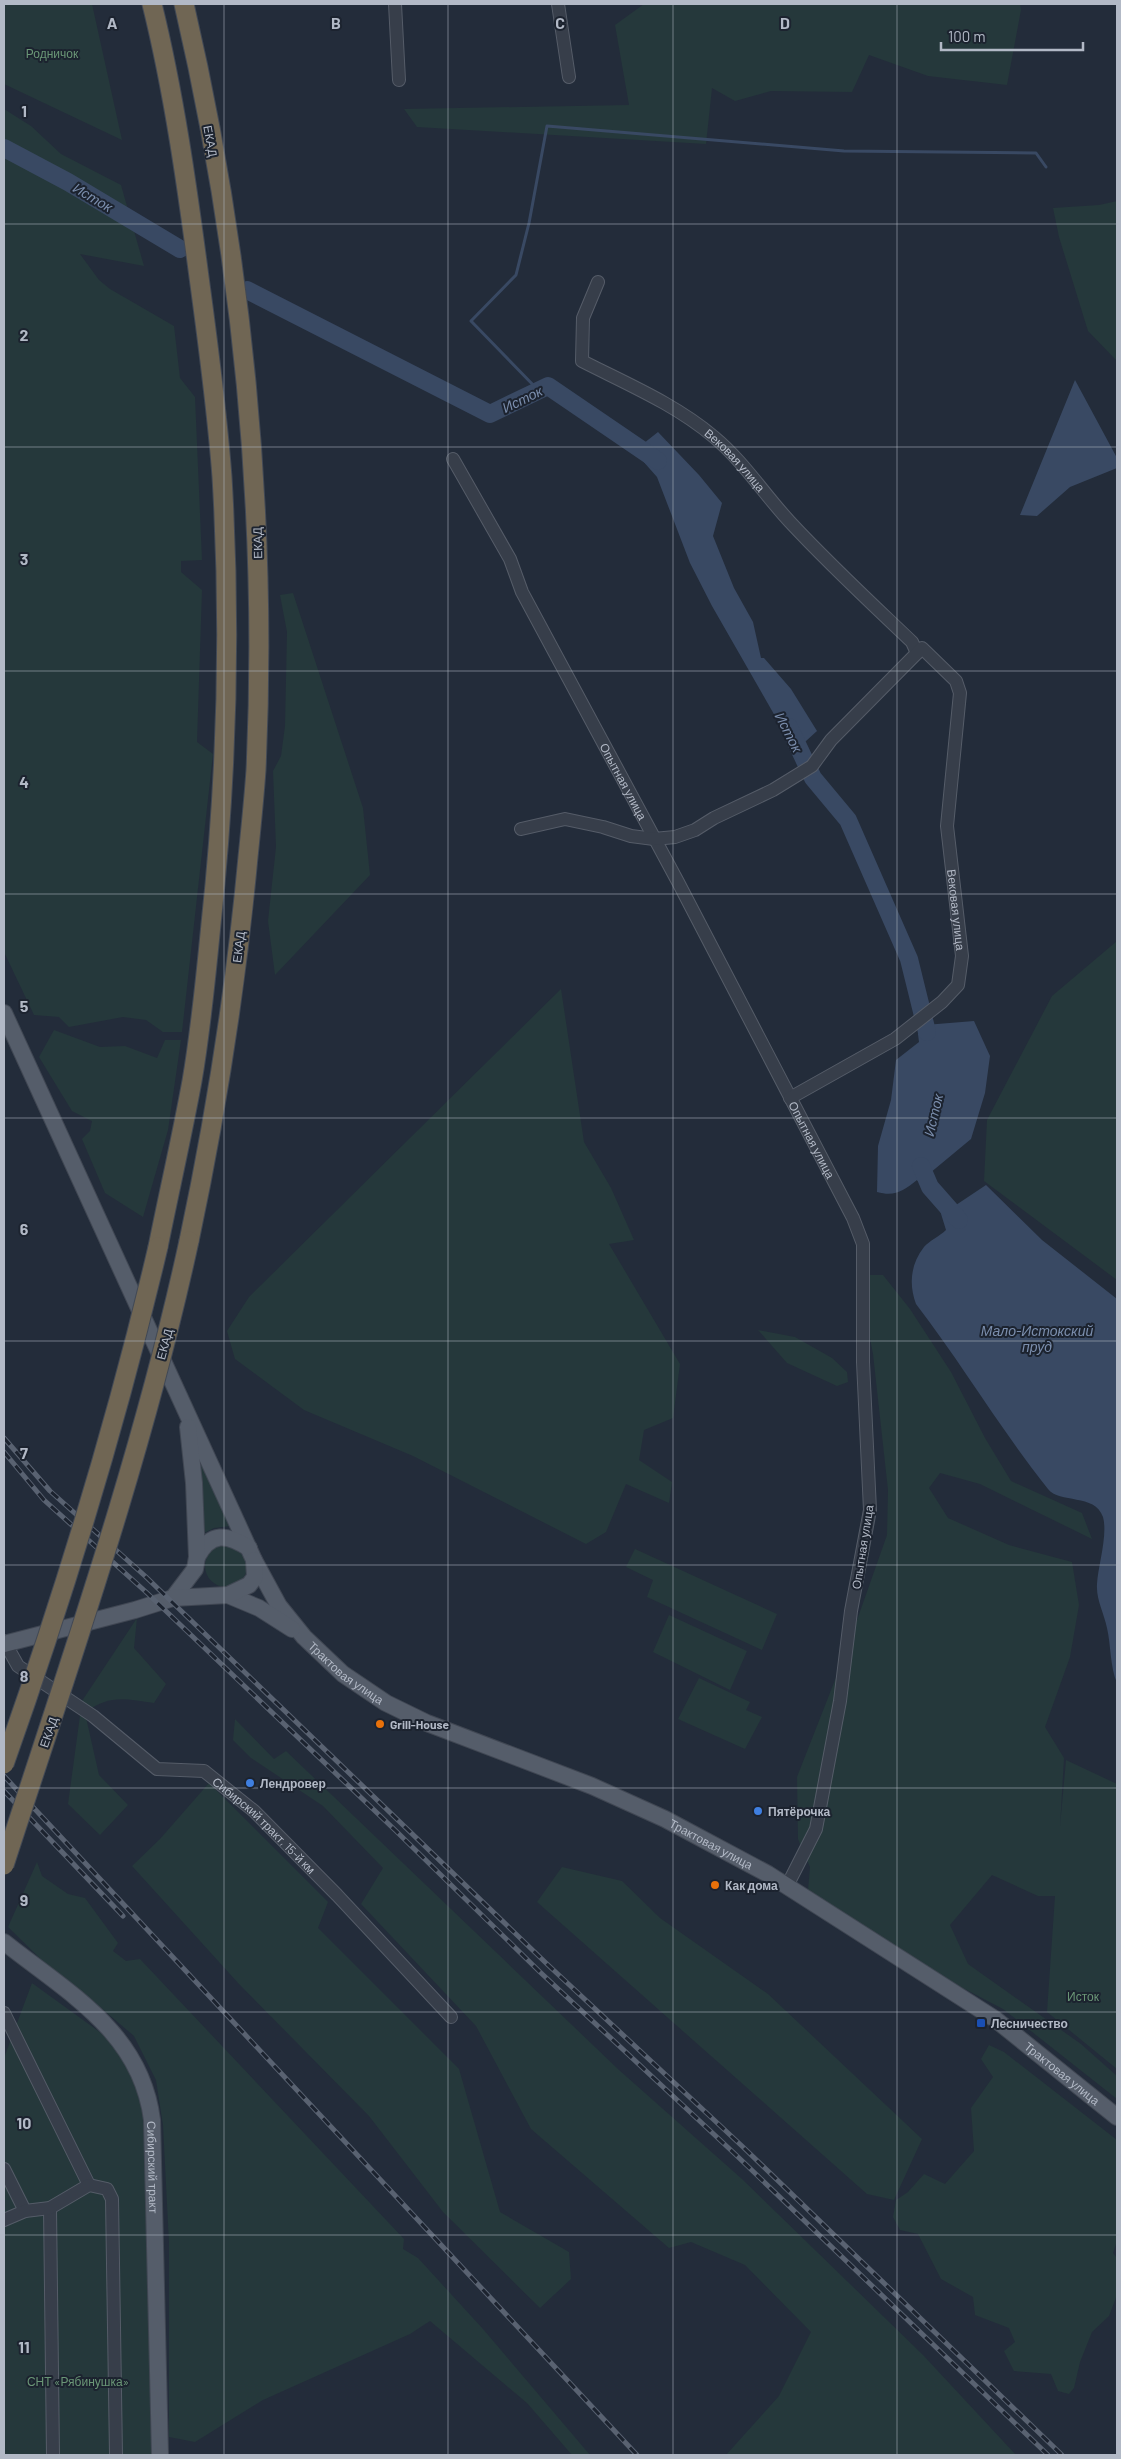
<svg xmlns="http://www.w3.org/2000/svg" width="1121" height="2459" viewBox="0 0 1121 2459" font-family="Barlow,sans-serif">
  <rect width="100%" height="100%" fill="#232c3a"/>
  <!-- green -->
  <path fill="#25383b" d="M4 4H92L122 140 4 84Z
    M644 4H1020L1021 10 1007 85 928 76 869 55 852 92 771 91 735 101 712 88 706 144 417 127 404 109 629 105 615 25Z
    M4 109 31 126 61 154 121 185 144 266 80 254 99 280 110 289 174 326 180 378 195 397 202 560 181 561V572L202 590 197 742 213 754 182 1032H163L146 1020 123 1017 69 1027 59 1017 34 1015 4 952Z
    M1117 201V361L1088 331 1059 237 1053 208 1099 205Z
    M293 593 363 808 370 875 275 975 268 921 276 847 273 771 281 756 285 726 287 632 280 595Z
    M1117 941V1280L984 1181 987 1120 1052 996Z
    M561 989 584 1142 611 1188 634 1240 609 1244 680 1364 673 1418 644 1430 639 1460 672 1482 669 1503 626 1484 606 1532 586 1544 413 1456 304 1410 235 1359 227 1331 249 1297Z
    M54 1030 100 1047 125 1046 157 1058 165 1040H181L168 1130 143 1217 105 1193 82 1139 90 1131 92 1121 72 1111 39 1057Z
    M868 1275H883L910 1309 951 1372 985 1438 1011 1481 1082 1513 1092 1539 980 1484 940 1473 929 1488 948 1518 1009 1545 1072 1562 1079 1605 1070 1657 1045 1727 1064 1758 1060 1827 1066 1760 1117 1784V2069L1047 2012 1055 1896H1038L992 1875 950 1925 968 1964 1081 2044 1117 2076V2099L1003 2009 959 1986 899 1950 808 1890 810 1867 798 1839 797 1777 844 1657 887 1535 888 1490 873 1354 866 1318Z
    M758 1330 795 1337 832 1358 847 1372 848 1382 837 1386 787 1363Z
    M197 1451 231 1526 214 1528 202 1534Z
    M205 1566a21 21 0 1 1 42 0a21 21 0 1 1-42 0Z
    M635 1549 777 1614 762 1650 647 1597 653 1580 626 1567Z
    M669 1615 747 1651 730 1690 653 1652Z
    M137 1618 134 1648 166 1684 154 1703C125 1699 109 1694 85 1713L99 1775 128 1805 100 1835 68 1804 82 1701Z
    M699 1678 750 1702 746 1710 762 1717 745 1749 678 1719Z
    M235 1719 274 1759 286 1751 619 2070 742 2179 923 2355 1016 2455H726L779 2396 811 2332 745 2265 691 2242 669 2248 531 2129 476 2026 361 1904 383 1868 323 1806 251 1758 233 1740Z
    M209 1783 328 1902 318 1928 459 2069 500 2212 569 2252 571 2279 540 2308 443 2212 369 2116 239 1984 132 1866 160 1839Z
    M37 1862 42 1876 68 1894 85 1898 118 1943 113 1951 126 1961 140 1959 404 2239 403 2249 418 2258 483 2329 590 2455H572L527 2403 430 2321 410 2334 263 2400 195 2442 169 2437V2243L163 2125 156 2080 134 2036 94 2002 55 1973 8 1927Z
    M562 1867 622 1881 660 1918 768 1994 922 2139 894 2200 867 2194 537 1902Z
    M32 1983 119 2046 146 2114 153 2455H4V2058Z
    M989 2045 1004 2052 1117 2140V2241L1113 2253 1117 2258V2295L1109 2316 1092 2332 1080 2362 1074 2388 1069 2394 1058 2391 1051 2374 1014 2371 1004 2351 1015 2342 1009 2328 975 2315 973 2297 941 2279 918 2234 900 2230 893 2217 896 2200 908 2192 924 2174 945 2184 974 2151 971 2108 993 2077 981 2059Z"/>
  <!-- water -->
  <path fill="#394963" d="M1075 380 1117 458V468L1070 487 1037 516 1020 515Z
    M658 432 699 475 722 503 713 536 734 588 753 622 761 658H764L791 689 817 731 795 751 712 606 690 563 657 477 634 451Z
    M974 1021 990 1056 985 1093 971 1139 930 1173 932 1185 925 1189 917 1180C903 1191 895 1197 877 1192L878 1146 891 1100 896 1060 919 1042 918 1034 925 1025Z
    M986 1185 1042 1240 1117 1299V1683C1110 1667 1111 1645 1107 1628 1104 1613 1096 1600 1097 1584 1098 1566 1108 1535 1103 1517 1095 1493 1059 1504 1048 1489 1001 1430 962 1364 916 1304 909 1285 910 1265 924 1247 929 1241 940 1236 946 1230L938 1204 948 1200 956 1205Z"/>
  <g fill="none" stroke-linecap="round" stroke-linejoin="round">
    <!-- stream -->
    <path stroke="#394963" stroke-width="3" d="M539 391 471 321 516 275 529 223 547 126 844 151 1036 153 1046 167"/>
    <!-- river -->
    <path stroke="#394963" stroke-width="18" d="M4 148 68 182 180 249
      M247 290 490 414 548 386 658 461
      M789 727 813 778 848 820 909 959 927 1032
      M921 1166 930 1187 959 1220"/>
    <!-- minor casing -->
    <g stroke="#555c68" stroke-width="14">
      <g id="minor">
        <path d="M395 4 399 80"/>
        <path d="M558 4 569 77"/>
        <path id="s1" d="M598 282 583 318 582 361C627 384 675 404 714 437 743 461 764 494 790 522 829 564 870 602 912 642L917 653"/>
        <path id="s2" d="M453 459 510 559 522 592 678 882 853 1218 863 1244V1362L870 1510 851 1611 840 1701 816 1829 787 1886"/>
        <path id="s3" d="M521 829 565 819 603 827 631 836 654 839 675 837 695 830 714 818 773 790 812 766 831 740 922 648 956 681 960 693 947 826 962 956 958 985 942 1002 895 1039 790 1098"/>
        <path id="s4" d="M4 1641 18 1666 93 1716 157 1769 204 1771 254 1811 337 1895 451 2017"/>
        <path d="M4 2013 89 2185"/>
        <path d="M4 2169 25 2211"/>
        <path d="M50 2208 53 2455"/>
        <path d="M4 2220 25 2211 50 2208 89 2185 107 2189 112 2199 116 2455"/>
      </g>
    </g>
    <!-- major casing -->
    <g stroke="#404753" stroke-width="18">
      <g id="major">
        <path id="s5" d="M4 1013 254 1560 279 1606 304 1637 343 1674 386 1703 427 1723 592 1786 665 1819 768 1874 995 2019 1117 2117"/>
        <path d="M197 1557C211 1531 227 1534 249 1548"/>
        <path d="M228 1595 259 1608 292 1629"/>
        <path d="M173 1598 195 1569 197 1557 194 1483 188 1427"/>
        <path d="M4 1644 135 1610 173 1598 228 1595 249 1585 255 1577 254 1560"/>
        <path id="s6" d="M4 1942C68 1993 141 2032 152 2120L160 2455"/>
      </g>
    </g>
    <!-- highway casing -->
    <g stroke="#424955" stroke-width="21">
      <path id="highway" d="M152 4C174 93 187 186 199 277 208 343 217 410 222 477 231 627 227 776 211 924 206 976 201 1029 192 1081 182 1136 169 1192 158 1247
        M184 4C242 253 268 514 256 770 254 799 251 828 248 857 236 987 216 1114 189 1241"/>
    </g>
    <!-- minor -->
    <use href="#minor" stroke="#373e4a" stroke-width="12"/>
    <!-- major -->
    <use href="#major" stroke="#555d6a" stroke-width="16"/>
    <!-- highway -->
    <use href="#highway" stroke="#706654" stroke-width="19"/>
    <!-- rail casing -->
    <g stroke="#596271" stroke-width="5">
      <path id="rail" d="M4 1438 50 1491 145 1576 547 1964 743 2147 1062 2455
        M4 1452 44 1500 146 1592 396 1831 540 1972 735 2154 1048 2455
        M4 1776 637 2455
        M4 1791 123 1916"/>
    </g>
    <!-- rail -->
    <use href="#rail" stroke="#1c232f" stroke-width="3" stroke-dasharray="9" stroke-linecap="butt"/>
    <!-- highway-bridge casing -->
    <g stroke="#424955" stroke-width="21" stroke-linecap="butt">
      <path id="highway-bridge" d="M4 1764C64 1595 117 1422 158 1247
        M4 1865C71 1659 143 1453 189 1241"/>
    </g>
    <!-- highway-bridge -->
    <use href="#highway-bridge" stroke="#706654" stroke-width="19"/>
  </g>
  <!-- grid -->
  <path fill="none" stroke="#b2b9c6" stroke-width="1" stroke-opacity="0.55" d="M224 4V2455M448 4V2455M673 4V2455M897 4V2455M4 224H1117M4 447H1117M4 671H1117M4 894H1117M4 1118H1117M4 1341H1117M4 1565H1117M4 1788H1117M4 2012H1117M4 2235H1117"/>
  <!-- markers -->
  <g fill="#e8710a" stroke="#1c232f" stroke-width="2">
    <circle cx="380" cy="1724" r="5"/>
    <circle cx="715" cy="1885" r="5"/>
  </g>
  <g fill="#3f7fe0" stroke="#1c232f" stroke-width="2">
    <circle cx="250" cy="1783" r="5"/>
    <circle cx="758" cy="1811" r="5"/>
  </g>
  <rect fill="#1a4fb4" stroke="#1c232f" stroke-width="2" x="976" y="2018" width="10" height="10" rx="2.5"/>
  <g text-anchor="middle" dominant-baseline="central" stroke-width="4" stroke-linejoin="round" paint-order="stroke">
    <!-- park labels -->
    <g font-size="12" fill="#6a9676" stroke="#1c232f">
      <text x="52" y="53">Родничок</text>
      <text x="1083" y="1996">Исток</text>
      <text x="78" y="2381">СНТ «Рябинушка»</text>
    </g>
    <!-- street labels -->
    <g font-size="12" fill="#b2b9c6" stroke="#1c232f">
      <text transform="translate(211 141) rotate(80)">ЕКАД</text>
      <text stroke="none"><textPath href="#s1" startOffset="266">Вековая улица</textPath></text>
      <text transform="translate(257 543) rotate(-91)">ЕКАД</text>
      <text stroke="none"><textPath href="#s2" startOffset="365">Опытная улица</textPath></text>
      <text stroke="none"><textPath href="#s3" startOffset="752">Вековая улица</textPath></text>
      <text transform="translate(238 947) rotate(-83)">ЕКАД</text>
      <text stroke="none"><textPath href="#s2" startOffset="770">Опытная улица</textPath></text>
      <text transform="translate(164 1344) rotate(-75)">ЕКАД</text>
      <text transform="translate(862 1547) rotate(-81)">Опытная улица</text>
      <text stroke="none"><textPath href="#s5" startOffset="749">Трактовая улица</textPath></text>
      <text transform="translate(48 1732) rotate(-71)">ЕКАД</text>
      <text stroke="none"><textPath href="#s4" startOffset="330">Сибирский тракт, 15-й км</textPath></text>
      <text stroke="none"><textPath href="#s5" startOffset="1154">Трактовая улица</textPath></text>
      <text stroke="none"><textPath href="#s5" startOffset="1574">Трактовая улица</textPath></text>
      <text stroke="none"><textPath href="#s6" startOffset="286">Сибирский тракт</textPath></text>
    </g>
    <!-- poi labels -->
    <g font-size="12" font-weight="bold" fill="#b2b9c6" stroke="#1c232f" text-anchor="start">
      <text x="390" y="1724">Grill-House</text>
      <text x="260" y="1783">Лендровер</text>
      <text x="768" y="1811">Пятёрочка</text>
      <text x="725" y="1885">Как дома</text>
      <text x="991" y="2023">Лесничество</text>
    </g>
    <!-- water labels -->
    <g font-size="14" font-style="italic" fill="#7b8ead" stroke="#1c232f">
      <text transform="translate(93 197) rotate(31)">Исток</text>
      <text transform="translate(522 399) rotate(-26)">Исток</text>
      <text transform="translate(789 732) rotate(63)">Исток</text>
      <text transform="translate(933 1115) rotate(-77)">Исток</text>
      <text x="1037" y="1330">Мало-Истокский<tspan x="1037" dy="16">пруд</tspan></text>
    </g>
  </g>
  <g font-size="16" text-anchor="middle" font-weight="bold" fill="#b2b9c6" stroke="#1c232f" stroke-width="4" stroke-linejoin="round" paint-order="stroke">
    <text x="112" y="29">A</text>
    <text x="336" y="29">B</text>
    <text x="560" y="29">C</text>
    <text x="785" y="29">D</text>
    <text x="24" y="117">1</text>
    <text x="24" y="341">2</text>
    <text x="24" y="565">3</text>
    <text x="24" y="788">4</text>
    <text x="24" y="1012">5</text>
    <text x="24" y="1235">6</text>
    <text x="24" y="1459">7</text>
    <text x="24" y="1682">8</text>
    <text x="24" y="1906">9</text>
    <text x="24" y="2129">10</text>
    <text x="24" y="2353">11</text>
  </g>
  <!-- border -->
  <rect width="1121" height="2459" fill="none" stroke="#b2b9c6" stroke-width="10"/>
  <!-- scale -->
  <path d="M941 42v8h142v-8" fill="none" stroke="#b2b9c6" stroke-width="2.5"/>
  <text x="948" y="42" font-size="15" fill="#b2b9c6" stroke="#1c232f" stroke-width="4" paint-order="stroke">100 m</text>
</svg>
